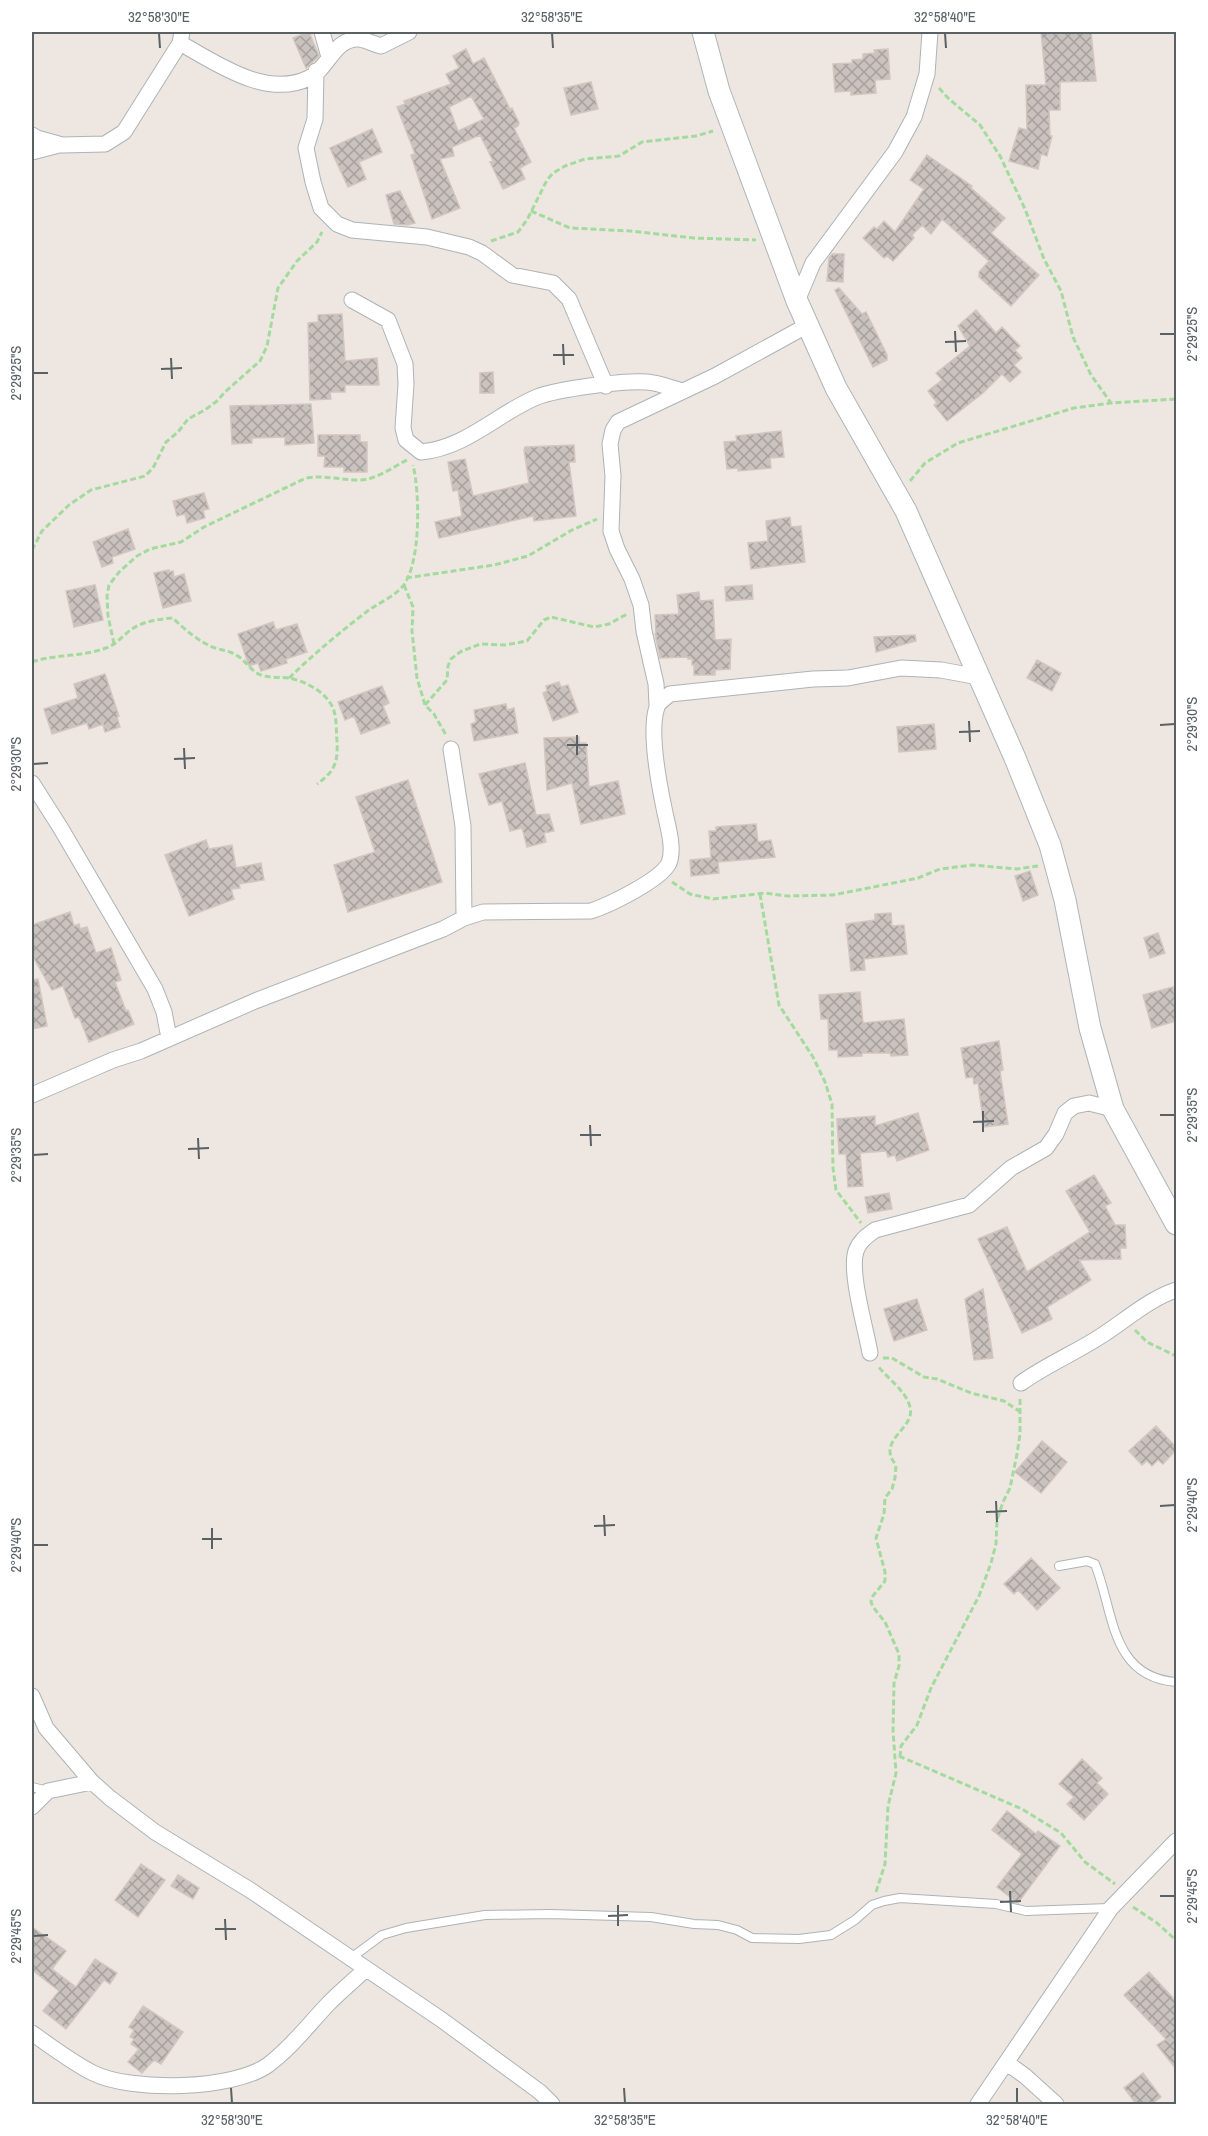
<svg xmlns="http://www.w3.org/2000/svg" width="1208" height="2136" viewBox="0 0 1208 2136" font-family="'Archivo Narrow',sans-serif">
  <defs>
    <pattern id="building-cross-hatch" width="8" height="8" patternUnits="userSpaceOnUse" patternTransform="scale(1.5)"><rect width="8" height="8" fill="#c9c2be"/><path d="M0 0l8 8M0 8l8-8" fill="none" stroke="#a6a19e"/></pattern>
  </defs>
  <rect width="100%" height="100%" fill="#eee7e1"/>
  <!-- building -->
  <path fill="url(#building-cross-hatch)" stroke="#d3c6bf" stroke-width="1.5" fill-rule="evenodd" d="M309 32 319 56 306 68 293 38Z
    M1041 32H1057V34L1091 32 1096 81 1060 82V110H1049L1050 136H1052L1047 156 1041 154 1038 169 1009 161 1019 128 1027 130 1026 85H1046Z
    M466 49 473 64 484 58 510 109 512 108 519 123 518 126 514 128 531 162 520 168 525 179 503 189 490 162 493 161 480 135 452 147 454 156 440 159 460 208 432 219 411 155 415 154 397 107 405 104 404 101 451 84 446 74 459 68 453 56ZM471 96 484 119 458 131 449 107Z
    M888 49 890 79 875 80 876 93 851 95V91L835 92 833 64 852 63V60L863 59V54L875 53 874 50Z
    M591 82 598 109 571 115 564 88Z
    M372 129 382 152 359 162 366 179 348 187 330 148Z
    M927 155 972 186 971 188 1005 218 991 233 1039 275 1011 306 979 277V272L989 261 942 219 931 234 922 225 912 235 914 238 893 261 887 256 884 258 863 238 874 227 877 229 884 221 895 232 924 189 910 180Z
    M400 191 415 223 407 225 394 224 386 195Z
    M832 254H844L843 282 827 281 829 258Z
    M839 288 862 314 866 312 887 355V360L873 367 835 290Z
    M976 310 996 333 1002 327 1020 346 1015 350 1022 358 1014 365 1021 372 1010 382 1002 374 983 393 947 421 934 405 937 403 928 391 942 380 936 373 970 346 958 326Z
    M342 314 345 361 377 358 379 385H345V392H330L331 399 310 400 308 323 318 322V315Z
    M493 372 494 393H480V373Z
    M311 404 314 443 285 445V437L252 438V443L232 444 230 406Z
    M781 431 784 457 770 458 771 468 738 471V468L727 469 724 442 737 441 736 436Z
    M318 435H360V442H367V472H344V467H324L325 456H318Z
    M574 445 575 462H569L576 516 534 521 533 516 439 538 435 522 462 516 458 490 453 491 448 462 465 459 473 496 529 483 524 450 525 447Z
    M204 493 209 509 203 510 205 518 187 523 185 514 177 516 173 501Z
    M790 517 791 527 801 526 805 562 751 569 748 543 768 541 766 521Z
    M128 529 135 549 112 557 113 563 102 567 93 542Z
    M169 570V572L173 571 174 577 184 574 191 601 163 608 154 573Z
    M95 585 103 620 74 627 66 591Z
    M752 585 753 599 726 601 725 587Z
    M699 592 700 601 713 600 715 640 731 639 730 669 715 670V675H694V665H692V659H688V657L660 658 655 634 656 633 655 615 679 614 677 595Z
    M273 622 276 630 297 624 307 652 286 659 287 663 261 671 258 663 249 666 238 634Z
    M915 635 916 641 876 652 874 637Z
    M1037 660 1061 673 1052 691 1027 678Z
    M105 674 119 716 117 717 120 727 105 732 103 724 89 729 87 723 52 734 44 709 78 698 74 684Z
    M559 682 561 687 568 685 578 712 553 721 543 693 547 691 546 686Z
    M382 686 389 703 383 706 390 723 361 734 354 716 345 720 338 702Z
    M506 704 507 710 514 708 518 733 474 741 471 724 476 722 474 710Z
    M934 724 936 749 899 752 897 727Z
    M579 737V743H586L589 787 618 781 625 814 581 824 572 783 547 790 544 738Z
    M525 763 536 815 549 814 554 831 544 833 546 842 527 847 522 828 510 831 502 801 489 805 479 774Z
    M408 780 442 882 348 912 334 865 375 852 356 797Z
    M756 824 758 842 771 840 775 857 718 862 719 873 691 876 690 860 711 858 709 831H716V827Z
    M206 840 209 849 232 845 236 868 261 863 264 880 239 884 240 888 231 889 234 899 189 916 165 855Z
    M1030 871 1038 895 1023 901 1015 876Z
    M70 912 74 926 79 924 80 929 87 927 96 953 111 948 121 980 115 982 126 1011 128 1010 134 1024 89 1042 79 1017 75 1018 63 986 52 990 32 955V925Z
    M891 913 892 926 904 925 907 954 864 959 865 970 851 971 846 924 875 920V914Z
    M1158 933 1165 953 1150 958 1144 938Z
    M38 979 47 1026 32 1029V980Z
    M1173 987 1176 1000V1021L1152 1028 1143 995Z
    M860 992 863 1023 904 1019 908 1055 891 1056 890 1053H862V1056L838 1057V1050H829L828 1019H821L819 995Z
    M999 1041 1003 1070 1000 1071 1008 1124 984 1127 978 1083 974 1084 973 1077 966 1078 961 1048Z
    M918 1113 929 1150 897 1161 895 1155 888 1157 886 1151 860 1153 863 1186 848 1187 846 1154H839L837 1119 875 1116V1126Z
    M1094 1175 1111 1203 1105 1206 1115 1225H1125L1126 1248H1120L1121 1259 1079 1260 1091 1280 1047 1307 1052 1319 1022 1333 978 1239 1007 1227 1027 1272 1090 1232 1066 1191Z
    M889 1193 892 1209 868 1213 865 1197Z
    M983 1289 993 1358 974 1360 965 1299Z
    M917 1299 927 1330 894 1341 884 1309Z
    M1156 1426 1176 1447V1450L1163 1464 1158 1460 1152 1466 1147 1461 1142 1465 1129 1451Z
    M1042 1441 1067 1462 1041 1493 1015 1472Z
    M1031 1558 1060 1588 1037 1610 1018 1590 1014 1594 1004 1584Z
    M1082 1759 1102 1778 1097 1783 1108 1794 1084 1820 1067 1804 1074 1797 1059 1784Z
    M1007 1811 1036 1834 1038 1831 1060 1846 1018 1903 997 1887 1022 1854 992 1830Z
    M141 1864 165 1880 138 1917 115 1900Z
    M178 1875 199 1888 193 1899 171 1886Z
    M32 1927 66 1951 52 1969 76 1987 95 1959 117 1973 110 1984 104 1980 66 2029 43 2011 59 1991 32 1970Z
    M1149 1972 1176 2001V2069L1157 2045 1166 2039 1124 1995Z
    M143 2006 183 2032 161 2064 154 2060 142 2073 128 2062 139 2049 131 2044 134 2039 130 2037 134 2030 129 2027Z
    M1143 2073 1161 2097 1151 2104H1136L1124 2088Z"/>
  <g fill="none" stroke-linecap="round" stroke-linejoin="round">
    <!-- lane casing -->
    <g stroke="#adb3b6" stroke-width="10">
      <path id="lane" d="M1059 1566 1087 1561 1095 1564C1114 1611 1110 1677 1176 1682
        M32 1787 48 1791
        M351 1958 382 1935 406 1928 485 1915 549 1914 651 1917 694 1924 718 1925 737 1930 752 1938 799 1939 831 1935 855 1920 872 1905 884 1901 900 1898 996 1904 1026 1911 1109 1908"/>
    </g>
    <!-- street casing -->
    <g stroke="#adb3b6" stroke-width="17">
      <path id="street" d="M322 32 329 57
        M180 43C216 63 266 99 309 78 328 69 334 38 359 39 367 40 373 44 381 46L409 32
        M316 71 315 119 306 148 313 182 321 208 337 224 352 230 427 237 469 247 482 253 512 275 553 283 569 299 606 386
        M32 135 37 138 62 145 105 144 124 132 180 43 182 32
        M32 152 59 145
        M352 300 388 320 405 364 406 384 403 428 406 440 421 452C466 448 498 413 537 397 557 389 626 380 647 382 659 383 671 388 683 391
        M797 301 813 263 895 152 914 117 927 74 930 32
        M657 705 656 684 644 631 641 605 632 579 617 549 611 531 613 476 610 444 613 430 618 422 715 376 808 325
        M451 749 463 826 464 918
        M32 783 60 827 155 989 164 1012 169 1038
        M32 1095 113 1060 141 1051 255 1001 443 929 464 918 483 912 591 911C609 905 661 880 669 863 675 848 667 824 664 808 659 784 649 730 657 707 659 702 665 698 670 694L813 679 848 678 901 668 941 670 979 677
        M870 1353C866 1329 849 1272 856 1251 860 1240 867 1236 875 1230L969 1205 1011 1168 1046 1148 1056 1134 1065 1113 1074 1106 1089 1103 1113 1109
        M1021 1383C1046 1365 1075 1353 1101 1336 1126 1320 1149 1299 1176 1290
        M32 1696 46 1728 92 1782 110 1798 155 1832 250 1890 442 2020 540 2092 552 2104
        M32 1807 48 1791 92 1782
        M32 2033C50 2046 73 2063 93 2073 131 2092 233 2090 268 2065 291 2048 309 2024 329 2003 341 1991 354 1980 366 1969
        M1007 2063 1025 2076 1056 2104
        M978 2104 1111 1908 1176 1841"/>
    </g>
    <!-- secondary casing -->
    <g stroke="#aeb5b8" stroke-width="23">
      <path id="secondary" d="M703 32 719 91 797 301 836 388 906 511 1015 758 1050 845 1065 900 1090 1028 1113 1109 1176 1224"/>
    </g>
    <!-- path -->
    <path stroke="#a2db9d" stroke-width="3" stroke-dasharray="6 3" stroke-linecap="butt" d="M939 88 949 99 980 125 1000 156 1025 209 1044 259 1061 291 1073 337 1091 375 1111 403
      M531 211 570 228 630 231 694 238 756 240
      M491 241 518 232 527 220 547 180 553 173 565 166 585 159 619 156 642 142 696 136 713 131
      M910 481 925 463 958 443 1074 408 1111 403 1176 399
      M32 550 42 531 69 505 91 490 145 476 153 468 166 442 178 432 188 419 205 410 217 401 225 392 260 361 267 346 278 288 297 261 317 242 322 232
      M406 578 494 565 528 556 572 530 597 519
      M404 585 413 607 412 631 417 678 425 705 434 714 446 735
      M114 644 108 616 107 596 109 585 120 571 137 556 150 549 181 542 204 527 306 478C326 475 340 480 359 480 376 480 393 467 407 460
      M32 662C56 654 82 657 106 648 116 645 123 635 132 629 144 621 159 619 173 618 184 629 196 639 210 646 218 650 228 650 236 655 246 660 250 671 261 675 270 678 280 677 289 678 305 681 326 692 333 708 337 718 336 731 337 741 338 763 335 771 317 784
      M289 678C314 654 341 631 369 610 380 602 394 597 403 586 421 563 420 493 413 465
      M425 705 447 680 448 666 451 659 460 652 480 644 505 645 527 641 544 620 551 617 594 627 609 624 627 614
      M672 882 690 894 713 899 765 893 787 896 833 895 918 878 940 869 972 865 1017 869 1038 866
      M760 894 779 1005 813 1057 825 1082 832 1104 833 1168 836 1190 861 1223
      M1135 1330 1147 1342 1176 1356
      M883 1358H892L924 1377 937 1379 971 1393 1004 1401 1019 1411
      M899 1756 1022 1809 1061 1833 1085 1862 1115 1884
      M900 1757 901 1746 917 1725 931 1688 979 1596 991 1563 996 1544 997 1520 1003 1502 1010 1488 1017 1454 1020 1434V1398
      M876 1892 885 1864 888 1806 896 1773 893 1730 894 1683 899 1666V1654L885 1622 873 1607 871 1602 872 1597 885 1581V1572L876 1538 884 1514 885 1498 892 1489 895 1478 896 1465C875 1440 916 1429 910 1407 906 1391 888 1379 878 1366
      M1133 1907 1157 1923 1176 1940"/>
    <!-- lane -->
    <use href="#lane" stroke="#fff" stroke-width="8"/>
    <!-- street -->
    <use href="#street" stroke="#fff" stroke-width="15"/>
    <!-- secondary -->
    <use href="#secondary" stroke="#fff" stroke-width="21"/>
  </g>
  <!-- ticks -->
  <path fill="none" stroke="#5a6164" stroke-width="2" d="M159 33 160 48M552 33 553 48M945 33 946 48M955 331 956 352M1160 334H1175M945 342 966 341M563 344 564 365M553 355H574M171 358 172 379M161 369 182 368M33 373H48M969 721 970 742M1160 725 1175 724M959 732 980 731M577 735V755M567 745H588M184 748 185 769M174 759 195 758M33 764 48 763M983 1111V1132M1160 1115H1175M973 1122 994 1121M590 1125 591 1146M580 1135H601M198 1138 199 1159M188 1149 209 1148M33 1155 48 1154M996 1501 997 1522M1160 1506 1175 1505M986 1512 1007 1511M604 1515 605 1536M594 1526 615 1525M212 1528V1549M202 1539H222M33 1545H48M1010 1891 1011 1912M1160 1896H1175M1000 1902 1021 1901M618 1905V1926M608 1916 628 1915M225 1919 226 1940M215 1929H236M33 1936 48 1935M231 2088 232 2103M624 2088 625 2103M1017 2088V2103"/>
  <!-- border -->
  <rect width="1208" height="2136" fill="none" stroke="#ffffff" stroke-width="66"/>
  <rect x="33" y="33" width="1142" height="2070" fill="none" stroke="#5a6164" stroke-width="2"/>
  <g font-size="15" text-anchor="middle" fill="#5a6164">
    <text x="159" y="22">32°58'30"E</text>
    <text x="552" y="22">32°58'35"E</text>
    <text x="945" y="22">32°58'40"E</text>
    <text transform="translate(1192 334) rotate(-90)" y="5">2°29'25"S</text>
    <text transform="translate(16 373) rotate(-90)" y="5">2°29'25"S</text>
    <text transform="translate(1192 724) rotate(-90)" y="5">2°29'30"S</text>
    <text transform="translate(16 764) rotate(-90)" y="5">2°29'30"S</text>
    <text transform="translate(1192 1115) rotate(-90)" y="5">2°29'35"S</text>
    <text transform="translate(16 1155) rotate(-90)" y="5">2°29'35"S</text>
    <text transform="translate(1192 1505) rotate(-90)" y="5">2°29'40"S</text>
    <text transform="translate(16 1545) rotate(-90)" y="5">2°29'40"S</text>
    <text transform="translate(1192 1896) rotate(-90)" y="5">2°29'45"S</text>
    <text transform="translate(16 1936) rotate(-90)" y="5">2°29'45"S</text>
    <text x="232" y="2125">32°58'30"E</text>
    <text x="625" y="2125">32°58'35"E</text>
    <text x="1017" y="2125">32°58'40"E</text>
  </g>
</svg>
